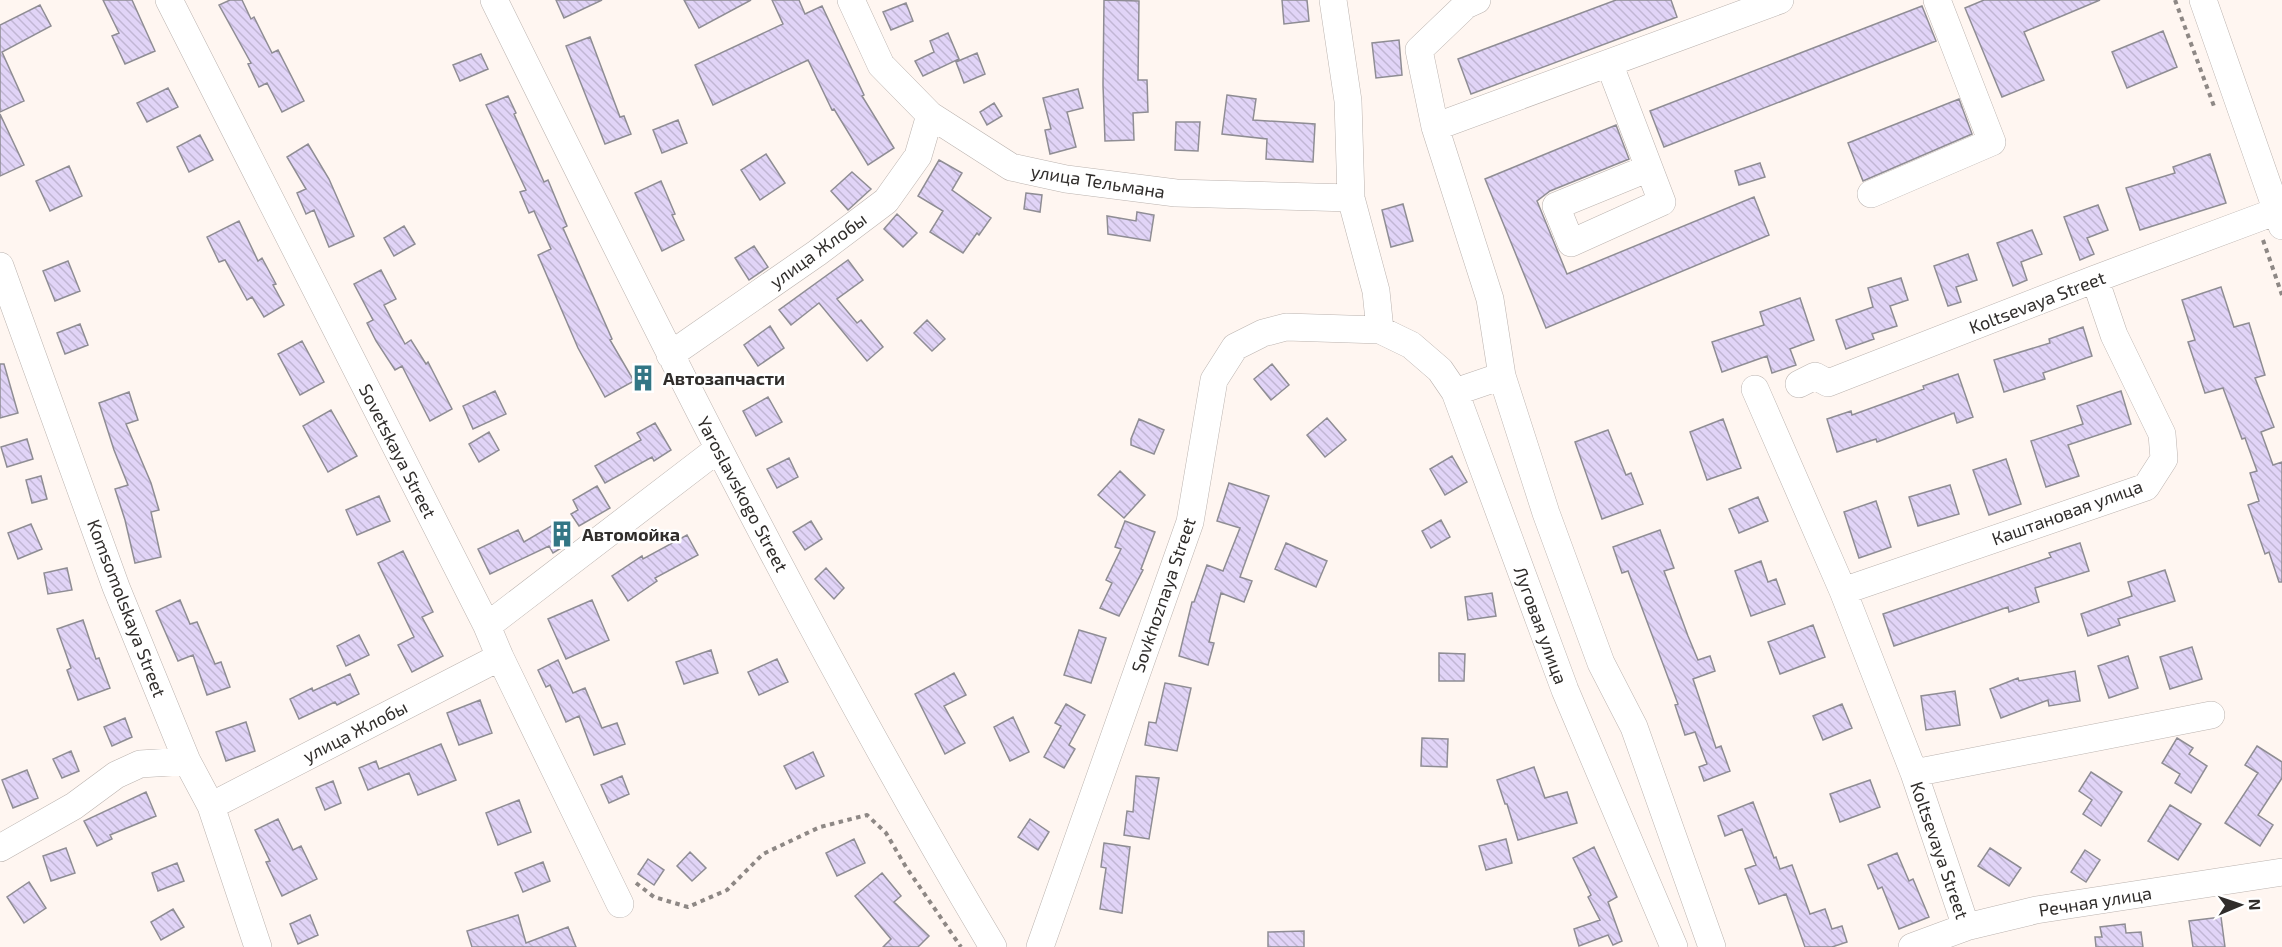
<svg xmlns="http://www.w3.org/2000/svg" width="2282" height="947" viewBox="0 0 2282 947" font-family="'Exo 2',sans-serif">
  <defs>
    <pattern id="building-back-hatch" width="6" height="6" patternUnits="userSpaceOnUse" patternTransform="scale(1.5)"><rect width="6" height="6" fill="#e1d4f7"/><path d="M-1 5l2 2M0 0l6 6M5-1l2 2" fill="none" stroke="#c1b6d4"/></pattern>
  </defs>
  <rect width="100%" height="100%" fill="#fff6f1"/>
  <!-- building -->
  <path fill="url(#building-back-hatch)" stroke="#8f8d94" stroke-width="1.5" d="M103 0H132L155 51 125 64 112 36 119 33Z
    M230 0H242L251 19 254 17 272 53 278 50 304 101 282 112 267 83 259 87 248 64 251 63 219 5Z
    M556 0H602L564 18Z
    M684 0H751L699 28Z
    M772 0H799L805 14 822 6 864 95 862 96 894 148 868 165 834 109 832 110 808 60 713 105 695 65 783 24Z
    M1104 0 1139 1 1138 80H1147L1148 112 1133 113 1134 140 1105 141 1103 85Z
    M1282 0H1307L1309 21 1284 24Z
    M1616 0H1671L1677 17 1471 94 1458 59Z
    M1984 0H2100L2024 32 2044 80 2002 97 1965 8Z
    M906 3 913 21 891 30 883 12Z
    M40 5 51 26 2 52 24 101 0 112V25Z
    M1922 6 1936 41 1664 147 1650 111Z
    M2163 31 2177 67 2127 88 2112 52Z
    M948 33 959 59 923 76 915 61 934 52 930 41Z
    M590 37 620 117 624 116 631 134 605 144 566 46Z
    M1399 40 1402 75 1376 78 1372 43Z
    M977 53 985 74 964 83 956 62Z
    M481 54 488 69 460 81 453 65Z
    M168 88 178 107 147 122 137 103Z
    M1078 89 1083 108 1067 112 1076 147 1050 154 1045 130 1051 129 1043 98Z
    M1227 95 1256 99 1253 120 1315 124 1313 162 1266 159 1267 139 1222 134Z
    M508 96 516 113 514 114 544 182 548 180 567 226 563 228 612 339 610 340 634 381 605 397 578 348 538 255 551 249 534 211 529 213 520 192 526 190 486 105Z
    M1959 99 1972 134 1863 181 1848 143Z
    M994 103 1002 116 987 125 980 112Z
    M0 114 24 165 0 176Z
    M678 120 687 143 662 153 653 130Z
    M1176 122H1200L1198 151 1175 150Z
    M1616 125 1629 159 1550 191 1537 201 1567 274 1754 197 1769 235 1546 328 1485 179Z
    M200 135 213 160 189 172 177 147Z
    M308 144 329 179 354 236 329 247 314 210 306 214 297 193 306 189 287 157Z
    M766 154 785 183 760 200 741 170Z
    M2210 154 2226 203 2140 230 2126 188 2175 173 2173 167Z
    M939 160 962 173 952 190 991 218 979 235 977 233 963 253 930 232 943 211 918 196Z
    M1760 163 1765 177 1739 185 1735 171Z
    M69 166 82 196 50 211 36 181Z
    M852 172 871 189 848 210 831 191Z
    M661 181 675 214 672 215 684 240 662 251 635 193Z
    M1026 193 1042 195 1040 212 1024 209Z
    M1403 204 1413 241 1391 247 1382 210Z
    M2098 205 2108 230 2087 238 2094 254 2080 260 2064 217Z
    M1137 212 1154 215 1150 241 1108 234 1107 216 1136 221Z
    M897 214 917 233 903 247 884 229Z
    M239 221 258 261 262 258 276 284 273 285 284 305 264 317 252 297 247 300 225 260 219 262 207 237Z
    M404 226 415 244 394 256 384 238Z
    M2032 230 2042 254 2021 262 2027 280 2013 286 1997 243Z
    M754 246 768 267 749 280 735 258Z
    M1968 254 1977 280 1956 287 1961 302 1948 306 1934 266Z
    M848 260 863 280 837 299 857 323 861 320 883 347 867 361 819 303 791 325 779 310Z
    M68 261 80 291 55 301 43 271Z
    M381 270 396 299 384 305 405 344 411 340 426 364 428 362 452 409 430 421 402 366 395 370 376 341 367 323 373 320 354 284Z
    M1901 278 1908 300 1890 306 1897 326 1872 334 1874 339 1846 349 1836 320 1873 307 1868 288Z
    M2221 287 2234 327 2249 323 2265 375 2255 378 2274 427 2261 432 2273 465 2282 462V582H2279L2269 552 2265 554 2248 505 2259 501 2250 473 2257 471 2245 438 2242 439 2223 388 2205 393 2188 342 2195 340 2182 300Z
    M1800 298 1814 340 1790 349 1796 365 1772 373 1767 356 1722 372 1712 342 1764 325 1760 312Z
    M927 320 945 339 932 351 914 333Z
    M80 324 88 345 65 354 57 333Z
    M770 326 784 348 758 366 744 345Z
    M2083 327 2092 356 2043 373 2045 379 2004 392 1994 360 2050 343 2049 339Z
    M302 341 324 382 300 395 278 354Z
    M0 364H4L18 413 0 418Z
    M1272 364 1289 385 1271 400 1254 379Z
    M1958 374 1973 417 1957 423 1954 413 1877 442 1876 439 1837 452 1827 419 1851 411 1852 415 1924 389 1923 386Z
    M495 391 506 414 473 429 463 406Z
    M2121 391 2131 424 2068 445 2079 476 2046 487 2031 441 2083 424 2077 406Z
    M129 392 138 420 126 424 151 483 159 510 151 512 161 557 135 563 125 520 115 489 128 485 114 450 99 403Z
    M768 397 782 422 756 436 743 411Z
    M331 410 357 456 328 472 303 426Z
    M1327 418 1346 440 1325 457 1307 435Z
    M1139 419 1164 430 1154 454 1131 445V439Z
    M1723 419 1741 468 1707 480 1690 432Z
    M655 423 671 450 654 461 652 457 605 483 595 466 641 440 637 433Z
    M1608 430 1626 475 1631 473 1643 504 1602 519 1575 442Z
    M489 432 499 450 479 462 469 444Z
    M27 439 33 459 7 467 1 447Z
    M1452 456 1467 482 1445 495 1430 469Z
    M789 458 798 477 777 488 767 469Z
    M2006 459 2021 504 1989 515 1973 470Z
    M1120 471 1145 495 1124 518 1098 495Z
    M41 476 47 499 32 503 26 480Z
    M1229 483 1269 496 1240 577 1252 581 1244 602 1221 593 1209 642 1214 643 1208 665 1179 656 1192 602H1194L1207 565 1223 571 1240 528 1217 521Z
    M1950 485 1959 514 1918 526 1909 497Z
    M597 486 610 508 579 526 571 514 578 510 573 500Z
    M379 496 390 521 357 535 346 510Z
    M1758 497 1768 521 1739 533 1729 509Z
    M1876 501 1891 547 1859 558 1844 512Z
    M1441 520 1450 537 1431 548 1422 531Z
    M811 521 822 539 805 550 793 532Z
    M1125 521 1155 532 1141 569 1143 570 1119 616 1100 608 1112 583 1106 580 1121 549 1115 547Z
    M558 522 568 544 553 553 549 546 490 574 478 549 518 530 524 542Z
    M31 524 42 549 18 559 8 533Z
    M1660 530 1674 568 1664 571 1688 636 1698 660 1710 656 1715 671 1693 679 1716 748 1721 746 1730 771 1704 781 1699 767 1707 764 1695 732 1685 735 1675 705 1678 704 1628 571 1622 573 1613 547Z
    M687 535 698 555 655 578 657 581 628 601 612 576 642 556 643 559Z
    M1286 543 1327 561 1316 587 1275 569Z
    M2080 543 2089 571 2035 588 2039 602 2009 612 2008 607 1894 646 1883 614 2051 557 2049 553Z
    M403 551 433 612 422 617 443 656 412 672 398 645 414 637 378 563Z
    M1761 561 1768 582 1776 579 1785 604 1751 616 1735 571Z
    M67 568 72 590 48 594 44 573Z
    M826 568 844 588 834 599 815 579Z
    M2165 570 2175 601 2118 619 2120 625 2088 636 2081 614 2132 596 2128 582Z
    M1492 593 1496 616 1468 620 1465 597Z
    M180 600 190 624 197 622 215 664 221 662 230 687 207 695 193 655 178 661 156 611Z
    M592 600 609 640 566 659 548 619Z
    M83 620 96 659 99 658 110 688 78 700 67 670 71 668 57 629Z
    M1813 625 1825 657 1780 674 1768 642Z
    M1079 630 1106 638 1091 683 1064 675Z
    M359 635 369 655 346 666 337 646Z
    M2192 647 2202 679 2170 689 2160 657Z
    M711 650 718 673 684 684 676 662Z
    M1439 653 1465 654 1464 681H1439Z
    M2128 656 2138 688 2109 698 2098 666Z
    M777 659 788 682 759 695 748 672Z
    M558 660 573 693 585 688 602 728 617 723 625 744 594 755 579 716 566 722 550 685 546 687 538 670Z
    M2075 671 2080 701 2049 706 2048 700 2001 718 1990 689 2018 678 2019 681Z
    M954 673 966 695 944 706 965 743 945 754 915 694Z
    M350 674 359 694 337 705 335 702 299 719 290 699 312 688 313 691Z
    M1165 683 1191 688 1177 751 1145 745 1149 722 1156 723Z
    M1955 691 1960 725 1926 730 1921 696Z
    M480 700 492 733 459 745 447 713Z
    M1066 704 1085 715 1069 745 1075 749 1064 768 1044 757 1061 726 1055 723Z
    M1842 704 1852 728 1823 740 1813 716Z
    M1013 717 1029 752 1010 761 994 727Z
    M125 718 132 737 112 746 104 727Z
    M246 722 255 751 226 761 216 732Z
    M1422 738 1448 739 1447 767 1421 766Z
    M2177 738 2193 748 2189 754 2207 766 2191 793 2175 783 2180 774 2162 763Z
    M441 744 456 780 418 795 409 773 368 790 359 768 376 761 379 769Z
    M2257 746 2282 762V778L2258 815 2273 825 2260 846 2225 823 2258 773 2245 765Z
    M71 751 79 771 62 778 53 759Z
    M813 752 824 776 796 789 784 766Z
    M1534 767 1545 798 1567 792 1577 823 1518 840 1507 804H1505L1497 780Z
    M27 770 38 798 13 808 2 780Z
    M2091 772 2122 792 2101 826 2083 814 2092 800 2079 791Z
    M622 776 629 794 609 803 601 785Z
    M1136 776 1159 778 1149 839 1124 835 1127 811 1133 812Z
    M1870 780 1880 807 1840 822 1830 794Z
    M333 781 341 803 325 810 316 788Z
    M146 792 156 816 110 835 112 839 97 846 84 821Z
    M519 800 531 832 498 845 486 813Z
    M1753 802 1774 858 1776 857 1780 869 1792 865 1810 914 1825 909 1832 929 1842 926 1847 942 1832 947H1805L1786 894 1759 904 1745 869 1756 865 1742 829 1725 836 1718 816Z
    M2170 805 2201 824 2178 860 2148 841Z
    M278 819 293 850 301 846 317 879 282 896 266 862 270 861 255 830Z
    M1030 819 1049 832 1038 850 1018 837Z
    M854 839 865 863 837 876 826 853Z
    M1506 839 1512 863 1486 870 1479 846Z
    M1104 843 1130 847 1122 913 1100 909 1106 868 1101 867Z
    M1594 847 1617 897 1608 902 1622 941 1613 945 1608 935 1579 946 1574 929 1600 920 1588 897 1591 895 1573 858Z
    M66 848 75 873 51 881 43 856Z
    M1990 848 2021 868 2009 886 1978 866Z
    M2085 850 2100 860 2086 882 2071 872Z
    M690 852 706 868 692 881 677 866Z
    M1897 853 1909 881 1913 879 1929 917 1899 929 1882 887 1878 889 1868 865Z
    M648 859 664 870 654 885 638 874Z
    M543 862 550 881 523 892 515 873Z
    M177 863 184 881 158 891 152 873Z
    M882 873 901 896 894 902 929 936 918 947H883L891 939 855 896Z
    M29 882 46 908 24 923 7 897Z
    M173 909 184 927 161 940 151 922Z
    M310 915 318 935 298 944 290 924Z
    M518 915 526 943 568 927 576 947H472L467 931Z
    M2221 917 2225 947H2193L2189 921Z
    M2125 924 2126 933 2141 932 2143 947H2096L2095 937H2102L2100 927Z
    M1304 931V947H1268V932Z"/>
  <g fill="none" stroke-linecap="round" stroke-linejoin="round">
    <!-- minor casing -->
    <g stroke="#bbb3af" stroke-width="28">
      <path id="minor" d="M169 0 487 626 500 657 620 904
        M494 0C652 320 810 640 993 947
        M851 0 881 65 930 115 1011 167 1066 179 1176 193 1351 198
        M1333 0 1348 101 1351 198 1376 291 1380 330
        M1477 0 1466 5 1419 50 1435 127 1490 299 1502 376 1546 513 1601 663 1634 727 1712 947
        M2203 0 2282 226
        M1609 63 1662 202 1571 243 1556 206 1649 168
        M1435 127 1780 0
        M1871 194 1992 142 1937 0
        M0 266 116 587 187 761 211 806 258 947
        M670 355 817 253 886 201 918 156 930 115
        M1799 384 1815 376 1828 383 2095 279 2277 211
        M1755 389 1843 591 1914 773 1966 927
        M1455 392 1502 376
        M1843 591 2146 487 2164 459 2162 434 2114 335 2095 279
        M487 626 718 449
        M1914 773 2211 715
        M211 806 500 657
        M0 848 74 806 116 775 140 764 187 761
        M1040 947 1190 522 1214 380 1235 347 1263 333 1286 327 1380 330 1411 345 1440 370 1455 392 1565 690 1674 947
        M1912 947 1966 927 2036 910 2282 872"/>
    </g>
    <!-- path -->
    <path stroke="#8e8885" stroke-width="4" stroke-dasharray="4.5 4.5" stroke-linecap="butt" d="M2175 0 2215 109
      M2263 240 2282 295
      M636 883 654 897 688 907 727 890 763 854 820 827 867 815 886 833 906 867 961 947"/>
    <!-- minor -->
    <use href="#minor" stroke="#fff" stroke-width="27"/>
  </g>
  <!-- icons -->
  <defs>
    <g id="building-bare" transform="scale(2.07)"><path d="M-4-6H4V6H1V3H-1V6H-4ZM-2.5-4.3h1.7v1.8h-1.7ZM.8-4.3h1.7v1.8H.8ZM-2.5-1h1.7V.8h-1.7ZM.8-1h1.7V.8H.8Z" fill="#327685" stroke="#fff" stroke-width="2.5" paint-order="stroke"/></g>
  </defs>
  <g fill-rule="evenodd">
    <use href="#building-bare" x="643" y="378"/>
    <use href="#building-bare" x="562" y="534"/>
  </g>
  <g text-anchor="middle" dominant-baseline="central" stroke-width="5" stroke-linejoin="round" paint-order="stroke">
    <!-- street labels -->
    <g font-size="18" fill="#302d2b" stroke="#fff">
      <text transform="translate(1098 181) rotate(9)">улица Тельмана</text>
      <text transform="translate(818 250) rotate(-36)">улица Жлобы</text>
      <text transform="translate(2037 302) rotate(-21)">Koltsevaya Street</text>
      <text transform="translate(398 451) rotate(63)">Sovetskaya Street</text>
      <text transform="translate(743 494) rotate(62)">Yaroslavskogo Street</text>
      <text transform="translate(2067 512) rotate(-20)">Каштановая улица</text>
      <text transform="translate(1163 595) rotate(-71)">Sovkhoznaya Street</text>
      <text transform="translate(127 608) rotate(69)">Komsomolskaya Street</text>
      <text transform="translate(1541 625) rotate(70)">Луговая улица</text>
      <text transform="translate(355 731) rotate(-27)">улица Жлобы</text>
      <text transform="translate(1940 850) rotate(71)">Koltsevaya Street</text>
      <text transform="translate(2095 901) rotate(-9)">Речная улица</text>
    </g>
    <!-- poi labels -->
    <g font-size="18" font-weight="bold" fill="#302d2b" stroke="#fff" text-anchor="start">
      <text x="663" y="378">Автозапчасти</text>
      <text x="582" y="534">Автомойка</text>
    </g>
  </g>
  <!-- north arrow -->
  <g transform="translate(2240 905) rotate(88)" stroke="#ffffff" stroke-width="4.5" paint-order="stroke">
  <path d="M0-4.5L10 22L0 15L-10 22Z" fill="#302d2b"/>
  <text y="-9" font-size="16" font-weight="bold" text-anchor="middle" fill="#302d2b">N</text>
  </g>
</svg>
